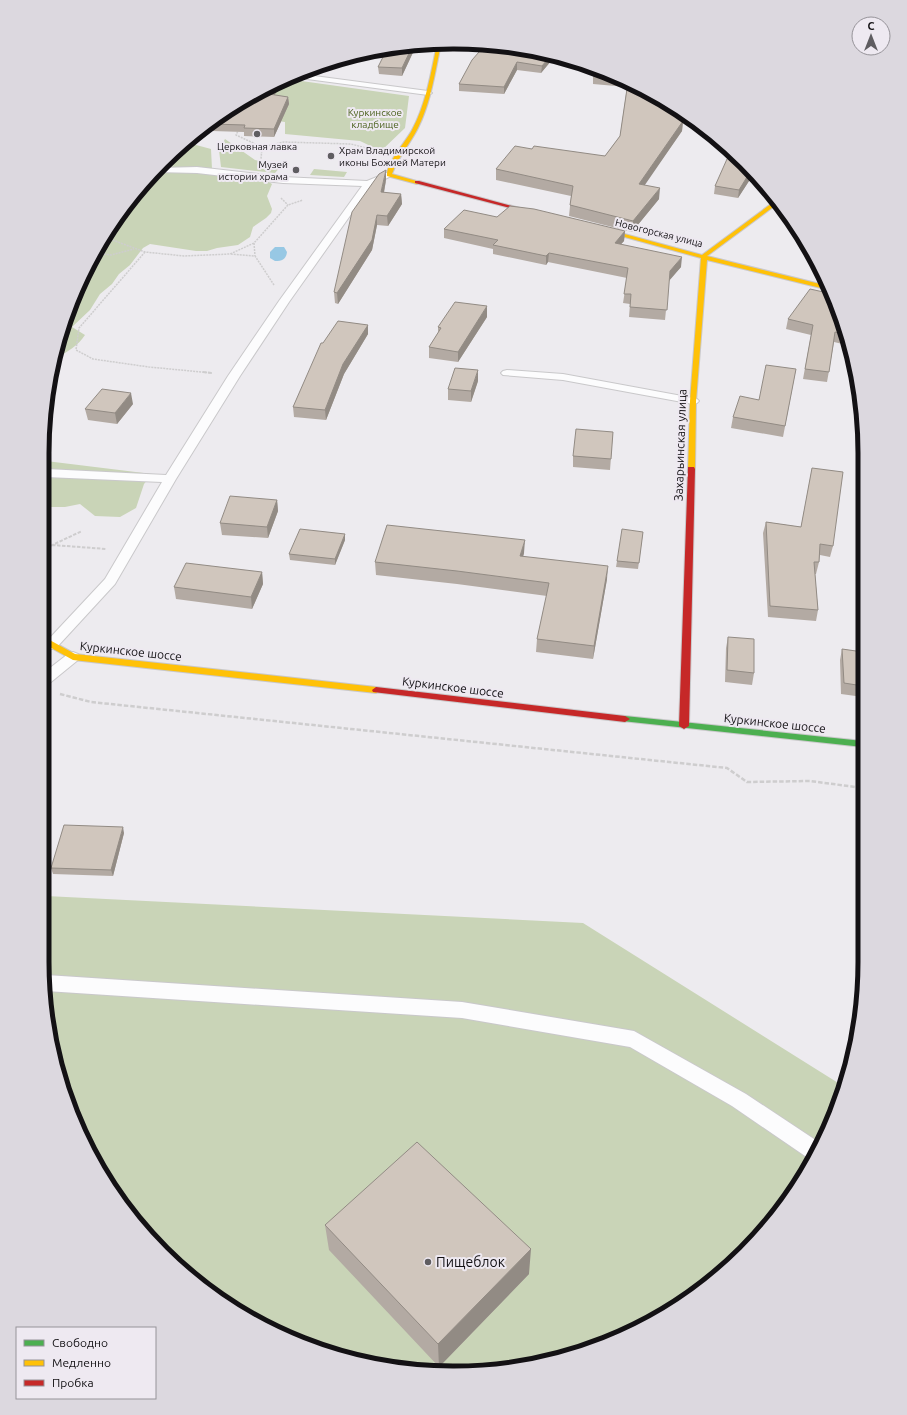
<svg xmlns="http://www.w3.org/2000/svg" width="907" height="1415" viewBox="0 0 907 1415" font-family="Ubuntu,sans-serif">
  <rect width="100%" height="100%" fill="#edebef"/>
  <!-- green -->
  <path fill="#c9d4b7" d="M287 79 409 96 405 128 381 151 360 141 285 134V122L263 119V90Z
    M225 139 255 160 281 166 275 173 221 167 219 150Z
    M185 142 211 149 212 169 214 174C231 180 259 174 272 184L267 196 272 209 271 213 266 218 253 227 250 237 238 245 217 248 207 251H196L150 244 143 248 130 265 119 274 112 284 100 294 90 310 72 327 85 335C78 346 68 351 57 358L73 296 127 203Z
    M314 169 347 172 344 177 310 175Z
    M46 461 152 474 144 484 136 508 120 517 95 516 80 504 65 507H46Z
    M46 896 583 923 843 1086 834 1119 780 1212 744 1253 682 1304 635 1331 560 1359 507 1370 427 1372 321 1351 271 1330 203 1288 162 1252 111 1190 64 1094 46 1015Z"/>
  <!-- water -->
  <path fill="#97c8e4" d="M275 247H284L287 252C286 259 283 261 275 261L270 258V252Z"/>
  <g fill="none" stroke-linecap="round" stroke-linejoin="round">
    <!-- lane casing -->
    <g stroke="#c9c8ca" stroke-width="2">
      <path id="lane" d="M299 74 428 91 432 93 428 95 292 77Z
        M197 167 283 177 367 181 389 172 393 175 371 186 289 302 240 376 176 479 115 584 57 647 52 649 47 647 46 643 47 641 105 579 162 482 46 477V469L166 475 228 376 279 301 362 186 283 183 197 173 156 172 159 168Z
        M507 370 563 374 693 398 697 399 699 401 697 403 693 404 563 380 503 375 501 373 503 371Z
        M73 652 78 654 80 657 78 660 51 682 46 683V671L68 654Z
        M46 975 462 1002 634 1031 746 1094 820 1143 811 1159 808 1158 732 1106 630 1047 462 1018 46 991Z"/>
    </g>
    <!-- fast casing -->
    <g stroke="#c9c8ca" stroke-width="2">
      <path id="fast" d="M625 716 863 741V747L622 721 620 719 622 717Z"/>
    </g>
    <!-- slow casing -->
    <g stroke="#c9c8ca" stroke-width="2">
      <path id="slow" d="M437 44H441C435 72 431 102 418 128 410 144 398 157 392 174L420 182 417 184 387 176C386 163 405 143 412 130 426 104 431 73 437 44Z
        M775 201 777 204 707 256 828 286 829 290 707 260 696 401 695 469 694 471H688L690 401 701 258 592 228 595 226 702 255Z
        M46 638 75 654 376 687 380 690 376 693 73 660 46 645Z"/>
    </g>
    <!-- jam casing -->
    <g stroke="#c9c8ca" stroke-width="2">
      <path id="jam" d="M415 181H419L542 214 537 215 415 183Z
        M688 467H694L695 469 689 726 684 729 679 726Z
        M376 687 625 716 630 719 625 722 373 692 372 690Z"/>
    </g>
    <!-- path-far2 -->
    <path stroke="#cecdce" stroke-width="1.5" stroke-dasharray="2 1" stroke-linecap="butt" d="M239 129 236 135 262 147 261 159
      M262 147 284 142 351 144 374 150 376 154
      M361 165 373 159
      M281 198 288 205
      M107 238 145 252 184 256 230 254
      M254 243 255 256
      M145 252 79 328 76 350 93 359 149 367 212 373
      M98 253 111 255 134 249
      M274 285 255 256 230 254 254 243 288 205 303 200"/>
    <!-- path-far1 -->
    <path stroke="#cecdce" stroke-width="2" stroke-dasharray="3.5 1.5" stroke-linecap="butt" d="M203 372 212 373
      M52 545 106 549
      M46 548 82 531"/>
    <!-- path -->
    <path stroke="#cecdce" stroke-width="2.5" stroke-dasharray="4.5 2" stroke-linecap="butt" d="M60 694 91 702 727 768 747 782 810 781 863 788"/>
    <!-- lane -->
    <use href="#lane" fill="#fcfcfd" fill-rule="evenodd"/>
    <!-- fast -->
    <use href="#fast" fill="#4caf50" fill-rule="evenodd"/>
    <!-- slow -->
    <use href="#slow" fill="#ffc107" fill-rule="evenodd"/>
    <!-- jam -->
    <use href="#jam" fill="#c62828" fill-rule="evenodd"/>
  </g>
  <!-- wall -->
  <path fill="#b3aaa3" d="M481 43 556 55 541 73 517 70 504 94 459 91V84L480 51 445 48V44Z
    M433 44 432 47 416 46 402 76 379 74 378 67 384 57 377 56V51L400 45Z
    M596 70 636 85 683 121 682 131 644 185 659 199 632 232 569 216 571 196 496 180V169L532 149 605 156 620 136 627 87 593 84V75Z
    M286 80 274 95 288 97 289 104 274 137 244 136V132L212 131 211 124 248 97Z
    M732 153 759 178H755L752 182 749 181 738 198 714 194 715 186Z
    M386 180 384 193 401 194 402 204 388 226 377 225 372 250 338 304 335 303 334 292Z
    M497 217 625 231 624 241 621 244 681 267 669 280 665 320 629 317 630 304 623 303 627 278 548 262 546 265 493 254V249L444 238V229Z
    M830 291 851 346 834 342 827 382 803 379 811 335 786 329 788 319 828 293Z
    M487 317 458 362 429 358V347L438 333V327Z
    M368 325V334L344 374 326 420 294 417 293 407 323 343Z
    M796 369 783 437 731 428 733 417 759 400Z
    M478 381 471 402 448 400V389Z
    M133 404 117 424 88 420 85 409Z
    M613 432 610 470 573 467V456Z
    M812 468 833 546 830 557 820 555 819 562 816 574H815L818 610 816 621 768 617 763 533 766 522 801 527Z
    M277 500 278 511 268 538 222 535 220 523Z
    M643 532 638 569 616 567 617 561Z
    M345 534V540L335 565 290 560 289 554Z
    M524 553 523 556 607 579 593 659 536 652 537 639 547 596 457 584 376 575 375 562Z
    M262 572 263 584 252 609 176 599 174 587Z
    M728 637 754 673 752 685 725 682 726 648Z
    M842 649 863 652V697L841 694 840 660Z
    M124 833 113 876 53 874 51 868Z
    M325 1225 529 1274 439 1367 329 1250Z"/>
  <!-- shaded-wall -->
  <path fill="#928b84" d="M413 45H416V46L402 76V68Z
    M551 55H556L541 73 542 66Z
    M517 62V70L504 94V87Z
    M286 80 269 102V94L277 84Z
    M288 97 289 104 274 137V129Z
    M683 121 682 131 638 195 639 184Z
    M386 170V180L382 202 381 192Z
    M750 172 749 181 738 198 739 190Z
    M754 174 755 175V178L752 182Z
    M660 188 659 199 632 232 633 221Z
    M401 194 402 204 388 226 387 216Z
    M377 215V225L372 250 338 304 337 293Z
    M625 231 624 241 614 252 615 243Z
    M549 253 548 262 546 265V256Z
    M682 257 681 267 669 281 670 271Z
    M487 306V317L458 362V352Z
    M368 325V334L344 374 326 420 325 410 343 364Z
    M478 370V381L471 402V391Z
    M131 393 133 404 117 424 115 413Z
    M277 500 278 511 268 538 267 527Z
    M345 534V540L335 565V559Z
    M525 540 524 553 520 569V556Z
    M608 566 607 579 593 659 594 646Z
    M262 572 263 584 252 609 251 597Z
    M123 827 124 833 113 876 111 870Z
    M531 1249 529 1274 439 1367 438 1344Z"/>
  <!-- building -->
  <path fill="#d0c6bd" stroke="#928b84" d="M473 43H481L551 55 542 66 517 62 504 87 459 84 472 60 486 44Z
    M400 45H413L402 68 378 67 387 49H383Z
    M596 70 614 76 593 75Z
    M628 82 636 85 684 114 683 121 639 184 660 188 633 221 570 205 573 186 496 169 515 146 532 149 534 146 605 156 620 136Z
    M277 84 269 94 288 97 274 129 244 128 245 125 211 124 248 97Z
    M732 153 753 173 750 172 739 190 715 186 727 159Z
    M386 170 381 192 401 194 387 216 377 215 372 240 337 293 334 292 352 212 379 174Z
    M510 206 534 209 625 231 615 243 682 257 670 271 667 310 630 307 631 294H624L628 268 549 253 546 256 493 245 498 240 444 229 464 210 497 217Z
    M810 289 828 293 830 291 846 335 835 332 829 372 805 369 813 325 788 319Z
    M455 302 487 306 458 352 429 347 441 328 438 327Z
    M338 321 368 325 343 364 325 410 293 407 321 343H323Z
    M766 365 796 369 785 426 733 417 740 396 759 400Z
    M455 368 478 370 471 391 448 389Z
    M102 389 131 393 115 413 85 409Z
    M576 429 613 432 611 459 573 456Z
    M812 468 843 472 833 546 820 544 819 562H814L818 610 770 606 766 522 801 527Z
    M230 496 277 500 267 527 220 523Z
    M387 525 525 540 520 556 608 566 594 646 537 639 549 583 457 571 375 562Z
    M300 529 345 534 335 559 289 554Z
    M622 529 643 532 639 563 617 561Z
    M186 563 262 572 251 597 174 587Z
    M728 637 754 639V673L727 670Z
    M842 649 863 652V686L844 683Z
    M64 825 123 827 111 870 51 868Z
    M417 1142 531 1249 438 1344 325 1225Z"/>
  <!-- markers -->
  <g fill="#5f5d61" stroke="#eee9f1" stroke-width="1.5">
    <circle cx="257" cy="134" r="4"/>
    <circle cx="331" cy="156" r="4"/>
    <circle cx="296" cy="170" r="4"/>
    <circle cx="428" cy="1262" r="4"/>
  </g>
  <g text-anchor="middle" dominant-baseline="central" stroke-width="4" stroke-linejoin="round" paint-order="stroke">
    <!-- far-park labels -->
    <g font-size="10" fill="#4a601d" stroke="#eee9f1">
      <text x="375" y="112">Куркинское<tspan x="375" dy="12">кладбище</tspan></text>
    </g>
    <!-- far-poi labels -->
    <g font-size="10" fill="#131114" stroke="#eee9f1">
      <text x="257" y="146">Церковная лавка</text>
      <text x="339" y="150" text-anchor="start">Храм Владимирской<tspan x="339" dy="12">иконы Божией Матери</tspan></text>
      <text x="288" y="164" text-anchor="end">Музей<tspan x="288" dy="12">истории храма</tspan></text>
    </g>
    <!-- far-street labels -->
    <g font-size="10" fill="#131114" stroke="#eee9f1">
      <text transform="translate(659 233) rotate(14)">Новогорская улица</text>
    </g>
    <!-- street labels -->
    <g font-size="12" fill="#131114" stroke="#eee9f1">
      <text transform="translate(680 445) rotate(-88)">Захарьинская улица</text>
      <text transform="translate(131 651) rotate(6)">Куркинское шоссе</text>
      <text transform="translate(453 687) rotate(7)">Куркинское шоссе</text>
      <text transform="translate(775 723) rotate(6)">Куркинское шоссе</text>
    </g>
    <!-- near-poi labels -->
    <g font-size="14" fill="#131114" stroke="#eee9f1" text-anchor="start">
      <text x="436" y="1262">Пищеблок</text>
    </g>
  </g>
  <!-- crop -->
  <path d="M0 0H907V1415H0ZM453 49H454A404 404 0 0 1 858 453V962A404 404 0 0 1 454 1366H453A404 404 0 0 1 49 962V453A404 404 0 0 1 453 49Z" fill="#dcd8df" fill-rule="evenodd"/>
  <path fill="none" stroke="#131114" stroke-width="5" d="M453 49H454A404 404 0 0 1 858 453V962A404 404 0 0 1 454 1366H453A404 404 0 0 1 49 962V453A404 404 0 0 1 453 49Z"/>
  <!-- legend -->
  <rect x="16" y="1327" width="140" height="72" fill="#eee9f1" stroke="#969399"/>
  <rect x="24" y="1340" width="20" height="6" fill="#4caf50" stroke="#969399"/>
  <text x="52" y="1347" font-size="12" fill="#131114">Свободно</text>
  <rect x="24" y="1360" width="20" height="6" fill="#ffc107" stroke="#969399"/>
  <text x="52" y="1367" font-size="12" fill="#131114">Медленно</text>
  <rect x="24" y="1380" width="20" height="6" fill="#c62828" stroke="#969399"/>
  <text x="52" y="1387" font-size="12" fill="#131114">Пробка</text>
  <!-- north arrow -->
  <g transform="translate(871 36)"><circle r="19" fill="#eee9f1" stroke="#969399"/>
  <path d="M0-3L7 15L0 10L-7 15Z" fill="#5f5d61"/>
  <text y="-6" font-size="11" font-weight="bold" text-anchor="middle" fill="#131114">С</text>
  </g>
</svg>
